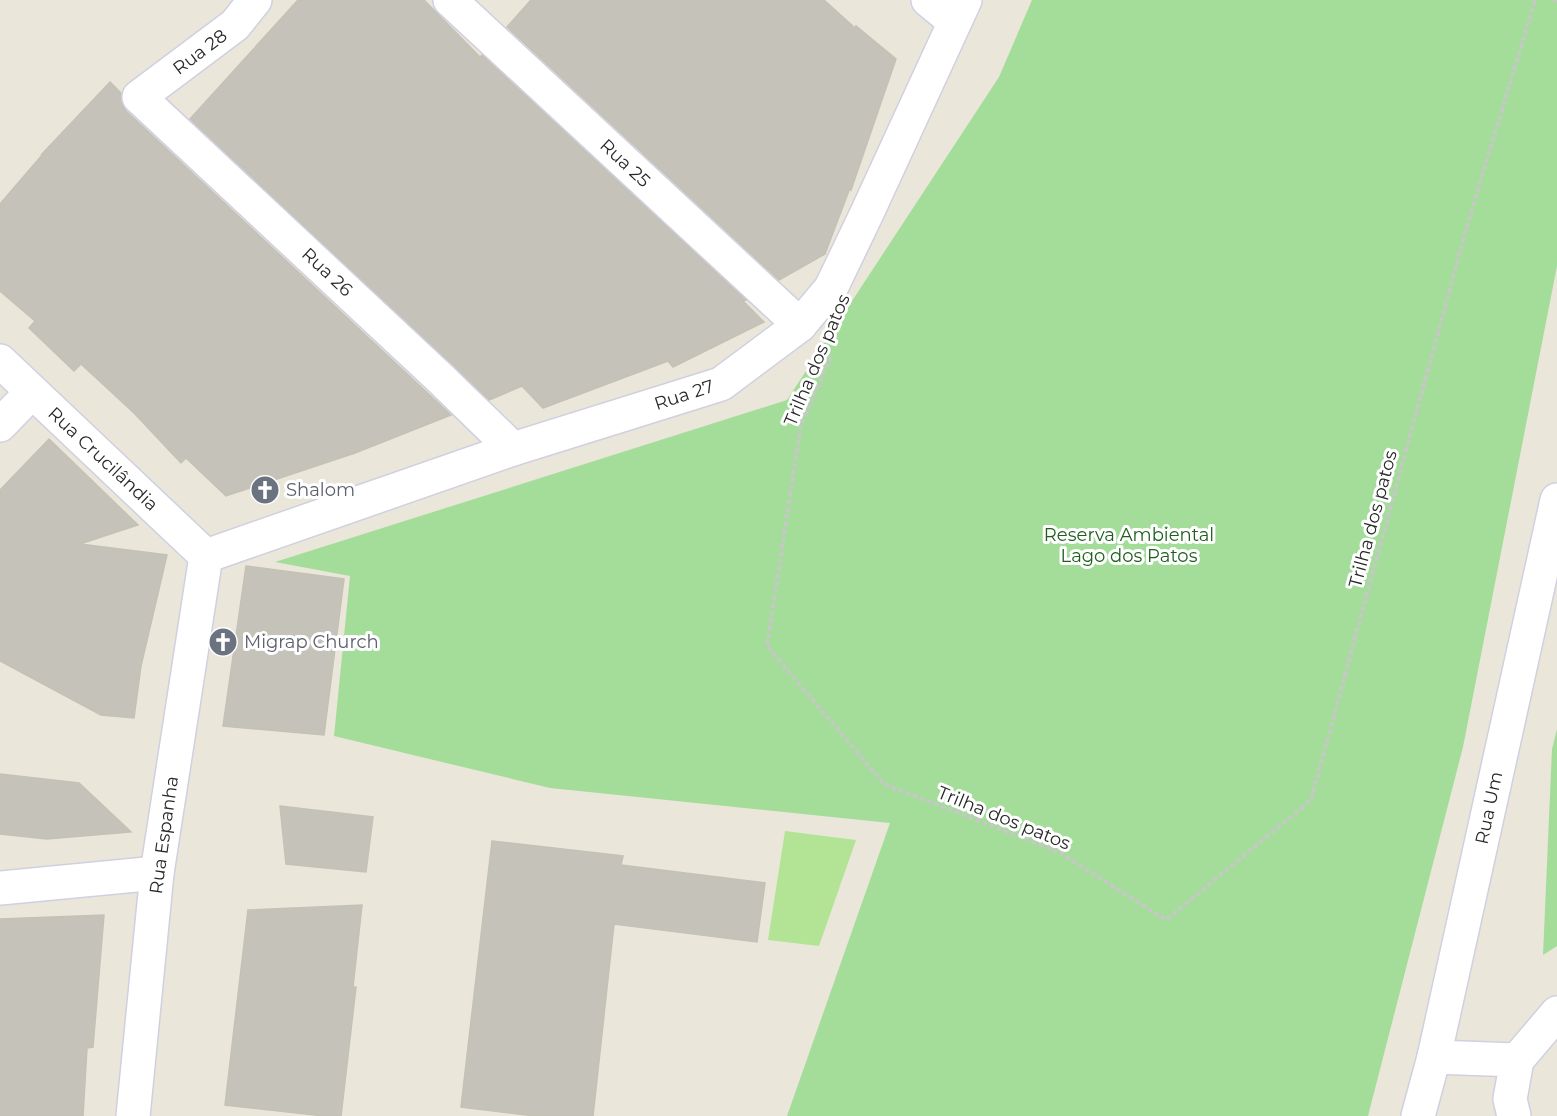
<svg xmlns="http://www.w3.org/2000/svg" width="1557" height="1116" viewBox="0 0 1557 1116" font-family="Montserrat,sans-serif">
  <rect width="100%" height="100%" fill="#eae6da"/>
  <!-- green -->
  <path fill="#a4dd9a" d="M1032 0H1557V266L1463 747 1368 1116H787L890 823 550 788 334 736 350 576 275 562 787 400 999 77Z
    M1557 729V946L1543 955 1552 749Z"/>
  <!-- pitch -->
  <path fill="#b3e496" d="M785 831 856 840 819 946 768 940Z"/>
  <!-- building -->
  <path fill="#c5c2ba" stroke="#c4c2b4" stroke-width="1.5" d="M298 0H424L480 57 482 55 746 300 743 301 764 322 673 367 668 361 543 408 522 386 489 400 190 119Z
    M531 0H824L855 28 856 26 896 59 851 190 850 188 825 254 779 280 507 27Z
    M110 82 121 93V102L126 111 451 415 355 453 226 496 186 458 181 463 134 413 81 364 74 371 29 328 35 321 0 291V204L43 154H42Z
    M49 439 138 525 80 544 167 555 141 666 134 718 101 715 0 661V490Z
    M246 566 344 579 324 735 223 726Z
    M0 774 79 783 131 832 47 839 0 834Z
    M280 806 373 817 366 872 286 864Z
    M492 841 623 856 621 865 765 883 757 942 614 924 593 1116H535L461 1107Z
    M362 905 353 987H356L341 1116H324L225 1105 248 910Z
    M104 915 93 1047 87 1048 83 1116H0V919Z"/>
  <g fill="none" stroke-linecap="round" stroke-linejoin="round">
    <!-- minor casing -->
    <g stroke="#d0d0e0" stroke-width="36">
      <path id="minor" d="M255 0 235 25 139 97 440 378 513 449
        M450 0 800 325
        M0 361 206 556
        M0 425 32 392
        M0 888 157 873
        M1434 1057 1517 1060
        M1514 1116 1510 1099 1517 1060 1557 1013"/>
    </g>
    <!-- tertiary casing -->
    <g stroke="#d0d0e0" stroke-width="36">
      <path id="tertiary" d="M928 0 955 22
        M133 1116 157 873 206 556 513 449 721 384 800 325 831 288 867 213 965 0
        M1418 1116 1434 1057 1557 500"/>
    </g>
    <!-- path -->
    <path stroke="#c7c7c7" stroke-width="4" stroke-dasharray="4.5 3" stroke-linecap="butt" d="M1554 0 1557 1
      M831 357 801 424 767 646 884 784 1059 852 1166 920 1311 800 1467 226 1535 0"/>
    <!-- minor -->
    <use href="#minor" stroke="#fff" stroke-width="33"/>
    <!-- tertiary -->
    <use href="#tertiary" stroke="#fff" stroke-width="33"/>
  </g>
  <!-- icons -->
  <defs>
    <g id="church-disc" transform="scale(1.5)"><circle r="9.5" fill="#6b7280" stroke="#fff"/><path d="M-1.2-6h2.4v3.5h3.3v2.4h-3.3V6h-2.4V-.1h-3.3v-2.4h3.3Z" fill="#fff"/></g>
  </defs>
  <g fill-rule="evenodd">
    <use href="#church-disc" x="265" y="490"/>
    <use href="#church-disc" x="223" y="642"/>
  </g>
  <g text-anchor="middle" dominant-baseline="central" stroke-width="6" stroke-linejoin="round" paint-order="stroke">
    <!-- street labels -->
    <g font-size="18" fill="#282828" stroke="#fff">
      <text transform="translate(200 52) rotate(-37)">Rua 28</text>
      <text transform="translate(625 163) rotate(43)">Rua 25</text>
      <text transform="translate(327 272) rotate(43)">Rua 26</text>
      <text transform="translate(817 360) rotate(-67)">Trilha dos patos</text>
      <text transform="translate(684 395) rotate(-18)">Rua 27</text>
      <text transform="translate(103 459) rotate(43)">Rua Crucilândia</text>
      <text transform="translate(1373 519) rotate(-75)">Trilha dos patos</text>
      <text transform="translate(1489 808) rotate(-78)">Rua Um</text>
      <text transform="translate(1004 818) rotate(22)">Trilha dos patos</text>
      <text transform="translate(164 835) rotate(-82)">Rua Espanha</text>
    </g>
    <!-- worship labels -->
    <g font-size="18" fill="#5b616d" stroke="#fff" text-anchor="start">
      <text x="286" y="490">Shalom</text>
      <text x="244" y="642">Migrap Church</text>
    </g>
    <!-- park labels -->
    <g font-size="18" fill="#1f5f1e" stroke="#fff">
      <text x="1129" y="535">Reserva Ambiental<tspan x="1129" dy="21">Lago dos Patos</tspan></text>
    </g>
  </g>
</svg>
